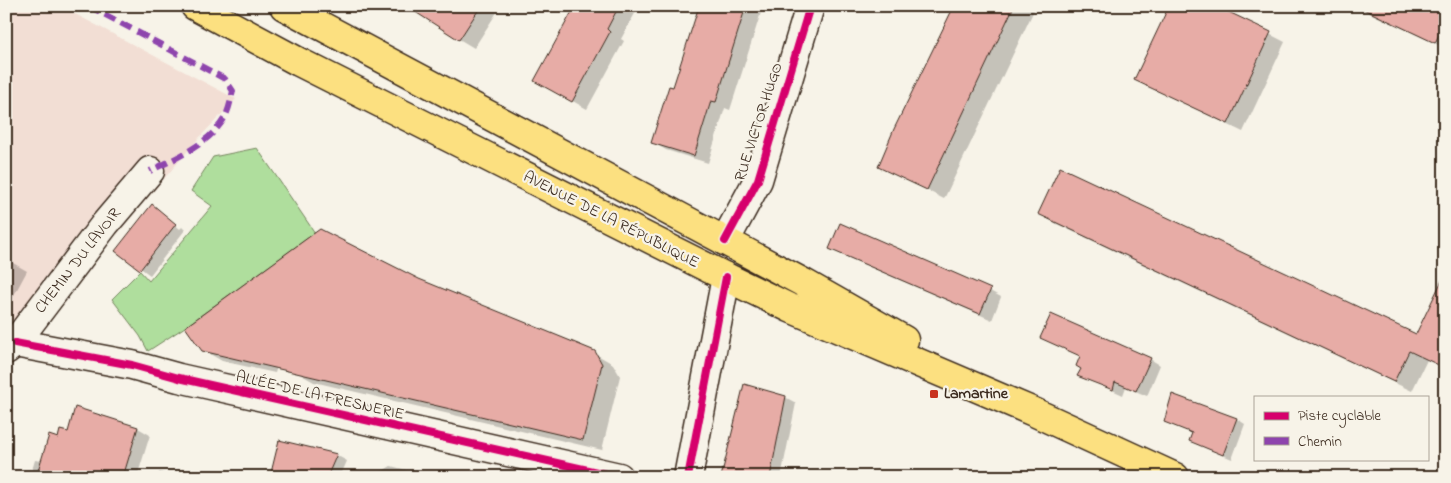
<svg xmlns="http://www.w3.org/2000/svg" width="1451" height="483" viewBox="0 0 1451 483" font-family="'Indie Flower',sans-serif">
  <rect width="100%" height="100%" fill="#f7f3e8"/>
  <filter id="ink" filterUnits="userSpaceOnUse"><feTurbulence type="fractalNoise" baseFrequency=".02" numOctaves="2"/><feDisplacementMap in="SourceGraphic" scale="10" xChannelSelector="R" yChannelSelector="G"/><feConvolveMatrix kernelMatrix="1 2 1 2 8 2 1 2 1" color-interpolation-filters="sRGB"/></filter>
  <g filter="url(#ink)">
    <!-- built -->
    <path fill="#f2ded4" d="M6 6H60L236 99 198 139 38 326 6 365Z"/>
    <!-- green -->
    <path fill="#afde9d" stroke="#75845e" d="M257 148 315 233 185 327 148 351 140 336 112 299 140 271 149 281 212 206 191 191 213 157Z"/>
    <!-- shadow -->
    <path fill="#0003" d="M418 6H501L474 48 459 39Z
      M571 6H639L621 39 624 41 587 109 551 89 573 11 570 9Z
      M700 6H763L730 110 725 108 708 163 666 150 652 142 674 89Z
      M955 6H1036L944 199 879 166Z
      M1214 6 1285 42 1243 132 1136 80Z
      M1356 6H1445V48L1359 8Z
      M152 205 160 210V212L180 229 182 227 185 230 150 275 117 251Z
      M1039 214 1417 336 1445 277V368L1427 360 1412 391 1057 224Z
      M840 225 990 291 1001 297 992 320 842 255 831 248Z
      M6 259 27 271 6 310Z
      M418 280 594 353 613 364 620 376 602 450 314 382 296 372 291 322 275 373 222 361 203 350Z
      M1041 338 1150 359 1160 365 1147 396 1126 387 1123 395 1079 375 1082 369 1081 356Z
      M1173 396 1237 419 1245 424 1232 459 1199 445 1190 440 1193 434 1166 421Z
      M785 397 796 403 781 477H723Z
      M76 409 138 428 150 435 137 477H30L35 460 42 461 59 440 68 434Z
      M336 455 347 461 340 477H276Z
      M391 466 433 477H372Z
      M160 472 173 477H154Z"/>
    <!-- building -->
    <path fill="#e7aca6" stroke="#3b2a1e" d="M406 6H481L459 40Z
      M575 6H619L607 29 610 32 572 102 534 81Z
      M699 6H746L716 102 711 101 694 156 651 143 669 86 673 87Z
      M954 6H1014L927 190 878 167 894 129Z
      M1169 6H1216L1271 32 1228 124 1134 80Z
      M1357 6H1445V22L1435 43Z
      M1060 167 1416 334 1445 274V368L1409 351 1394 382 1038 214Z
      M152 204 176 224 140 270 115 251Z
      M840 223 991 289 980 314 829 249Z
      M320 229 419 279 595 351 602 364 583 440 202 351 185 327Z
      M1051 314 1151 358 1136 391 1115 382 1113 390 1077 376 1081 369 1076 366 1080 356 1040 338Z
      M744 384 786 396 770 477H721Z
      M1172 394 1237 418 1223 455 1189 441 1192 433 1164 422Z
      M75 407 138 427 123 477H36L49 435 58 438 60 430 68 432Z
      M279 440 337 454 327 477H270Z"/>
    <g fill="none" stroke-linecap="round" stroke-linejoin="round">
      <!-- street casing -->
      <g stroke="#3b2a1e" stroke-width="31">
        <path id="street" d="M15 343 132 365 179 378 619 477
          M6 350 15 343 105 224 150 171
          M688 477 726 277"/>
      </g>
      <!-- secondary casing -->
      <g stroke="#3b2a1e" stroke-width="31">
        <path id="secondary" d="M725 241 758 180 810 6"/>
      </g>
      <!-- primary casing -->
      <g stroke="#3b2a1e" stroke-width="31">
        <path id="primary" d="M195 6 299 62 726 277 790 308 1036 413 1175 477
          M284 6 802 282 904 340"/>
      </g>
      <!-- street -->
      <use href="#street" stroke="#f7f3e8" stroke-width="28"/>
      <!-- secondary -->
      <use href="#secondary" stroke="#f7f3e8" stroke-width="28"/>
      <!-- primary -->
      <use href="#primary" stroke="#fce080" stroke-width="28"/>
      <!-- quiet -->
      <path stroke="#8e44ad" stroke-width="6" stroke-dasharray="12 6" stroke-linecap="butt" d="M89 6 225 79 233 91C231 99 229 110 225 117 210 144 176 158 150 171"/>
      <!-- cycleway casing -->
      <g stroke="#f7f3e8" stroke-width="11">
        <path id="cycleway" d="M725 241 758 180 810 6
          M15 343 132 365 179 378 619 477
          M688 477 726 277"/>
      </g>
      <!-- cycleway -->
      <use href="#cycleway" stroke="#d6006c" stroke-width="8"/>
    </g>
  </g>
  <!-- markers -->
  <rect fill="#c8321e" stroke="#f7f3e8" stroke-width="2" x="929" y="389" width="10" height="10" rx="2.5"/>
  <g text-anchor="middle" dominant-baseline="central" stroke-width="4.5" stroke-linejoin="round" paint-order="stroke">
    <!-- street labels -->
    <g font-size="16" fill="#3b2a1e" stroke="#f7f3e8">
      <text transform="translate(759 122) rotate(-72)">RUE VICTOR HUGO</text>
      <text transform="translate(611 220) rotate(27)">AVENUE DE LA RÉPUBLIQUE</text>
      <text transform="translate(78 261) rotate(-52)">CHEMIN DU LAVOIR</text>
      <text transform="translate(320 396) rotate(13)">ALLÉE DE LA FRESNERIE</text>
    </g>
    <!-- poi labels -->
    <g font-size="16" font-weight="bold" fill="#3b2a1e" stroke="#f7f3e8" text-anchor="start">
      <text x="944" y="394">Lamartine</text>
    </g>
  </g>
  <!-- margin -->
  <rect width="1451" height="483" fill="none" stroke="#f7f3e8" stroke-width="25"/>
  <rect x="12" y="12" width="1426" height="458" fill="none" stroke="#3b2a1e" stroke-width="2" filter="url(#ink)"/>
  <!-- legend -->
  <rect x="1254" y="396" width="175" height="65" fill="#f7f3e8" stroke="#aca397"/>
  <rect x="1264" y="412" width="25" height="8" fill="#d6006c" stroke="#aca397"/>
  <text x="1298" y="420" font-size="15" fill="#3b2a1e">Piste cyclable</text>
  <rect x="1264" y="437" width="25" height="8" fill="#8e44ad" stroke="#aca397"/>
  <text x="1298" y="446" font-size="15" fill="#3b2a1e">Chemin</text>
</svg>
